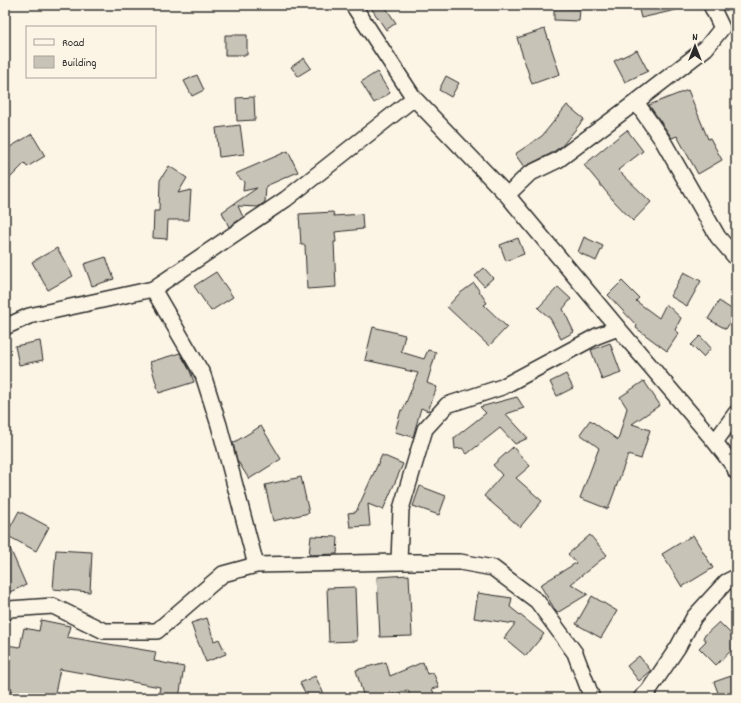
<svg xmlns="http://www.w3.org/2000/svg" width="741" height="703" viewBox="0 0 741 703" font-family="Dekko,sans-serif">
  <rect width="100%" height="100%" fill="#fcf5e5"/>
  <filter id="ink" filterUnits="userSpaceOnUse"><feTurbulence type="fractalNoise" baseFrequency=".025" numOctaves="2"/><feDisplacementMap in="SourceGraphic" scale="8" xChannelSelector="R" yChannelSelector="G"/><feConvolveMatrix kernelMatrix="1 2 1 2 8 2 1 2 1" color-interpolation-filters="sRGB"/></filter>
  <g filter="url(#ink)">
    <!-- building -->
    <path fill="#c8c3b7" stroke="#2b2b2b" d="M369 5H384L396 23 386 30Z
      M638 5H675L676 10 641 18Z
      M554 8 580 9 579 21 554 20Z
      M545 29 560 74 532 84 517 38Z
      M225 35H247V55H225Z
      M637 50 648 71 625 82 614 61Z
      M304 58 311 68 298 76 291 67Z
      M377 72 390 93 374 103 361 82Z
      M197 75 204 90 192 96 184 81Z
      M446 76 459 83 451 97 439 90Z
      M688 90 708 139 710 138 722 160 698 174 677 136 672 138 649 105Z
      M254 97 255 120 237 121 236 98Z
      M567 105 584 119 562 146 550 154 524 167 515 154 542 136Z
      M240 125 244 154 219 157 216 128Z
      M627 130 643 151 618 170 651 202 633 221 613 200 584 165 608 145Z
      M32 134 45 156 27 167 25 163 5 183V150Z
      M288 151 298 172 266 186 265 202 258 207 238 206 243 217 229 227 222 212 257 188 243 191 244 182 235 174Z
      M169 166 187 178 178 193 191 190 189 220H168L167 239 153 238 154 211H159L160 180Z
      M333 212 334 216 362 214 363 229 335 232 336 242H334L336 287 307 289 305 245H301L299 214Z
      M584 237 603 246 596 261 578 252Z
      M518 238 524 254 506 261 500 245Z
      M57 248 73 276 48 290 32 262Z
      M106 257 114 279 92 286 84 264Z
      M484 268 493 278 484 286 475 276Z
      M216 272 233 297 211 311 194 286Z
      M684 272 701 281 687 306 670 296Z
      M622 281 639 298 636 301 659 318 666 304 681 318 675 330 679 333 667 351 636 328 637 326 608 295Z
      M474 283 487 303 484 305 507 327 489 346 447 307 459 294Z
      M558 287 571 299 563 309 574 332 561 339 550 318 538 308Z
      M719 301 736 312V313L726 329 708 319Z
      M373 327 405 335 401 352 424 359 428 350 436 352 427 383 437 387 428 411 421 408 413 437 395 432 401 410H403L418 373 405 370 406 369 365 360Z
      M700 336 711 348 703 357 691 345Z
      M40 341 43 360 19 365 15 346Z
      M610 343 621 373 602 380 591 350Z
      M180 353 190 371 194 382 159 393 150 362Z
      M566 374 573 388 557 396 550 382Z
      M644 381 660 405 632 424 650 430 641 459 628 455 608 509 580 498 599 448 580 434 590 420 618 440 627 408 620 397Z
      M517 397 524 408 506 414 528 438 515 444 500 428 467 454 462 448 455 449 454 438 486 413 480 407Z
      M261 426 281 459 249 479 237 460 233 443Z
      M513 447 530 466 516 478 542 501 520 527 484 496 502 475 493 465Z
      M382 455 403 464 383 510 368 504 370 526 350 527 348 513 356 512Z
      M301 477 309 513 273 521 265 485Z
      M420 486 446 496 439 515 413 506Z
      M19 511 49 527 36 551 6 535Z
      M590 535 607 555 571 584 588 594 557 613 540 585 576 563 568 554Z
      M693 535 713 568 682 587 662 554Z
      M311 536 338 537 337 554 309 555Z
      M5 537 26 585 5 594Z
      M56 550 92 552 90 592 53 589Z
      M409 575 412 636 380 637 377 577Z
      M355 587 357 641 329 642 327 588Z
      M478 593 512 598 510 607 544 634 526 656 504 638 515 624 474 618Z
      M592 596 617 611 601 638 576 624Z
      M207 618 214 641 219 639 226 654 206 662 195 635 191 623Z
      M41 620 70 626 67 637 156 652 154 661 184 667 179 698H158L160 687 60 669 54 698H9L12 688 5 686V651L6 645 20 647 24 628 39 631Z
      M719 622 736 639V646L716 665 699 648 706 641 703 637Z
      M639 656 651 671 639 681 627 666Z
      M386 662 390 676 423 662 427 674 433 672 439 687 432 689 434 693 420 698H411L408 690 379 698H364L356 670Z
      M734 675 736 681V693L722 698H720L714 682Z
      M315 676 326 698H308L300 683Z"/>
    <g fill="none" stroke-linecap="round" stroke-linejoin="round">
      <!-- minor casing -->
      <g stroke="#2b2b2b" stroke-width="18">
        <path id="minor" d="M353 5 414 98 507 195 618 328 715 442 735 468 736 472
          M636 102 663 141 718 237 736 258
          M507 195 529 174 558 160 636 102 706 48 722 28 711 5
          M153 289 203 375 219 425 256 565
          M5 327 29 316 153 289 286 199 414 98
          M715 442 736 413
          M399 562 401 509 425 429 447 405 502 387 597 336 618 328
          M5 613 9 609 53 606 104 631H157L223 574 256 565 399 562H460L493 568 537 601 575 653 592 698
          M641 698 649 690 678 647 694 617 726 582 736 577"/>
      </g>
      <!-- minor -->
      <use href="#minor" stroke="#fcf5e5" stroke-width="15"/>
    </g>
  </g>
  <!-- margin -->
  <rect width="741" height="703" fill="none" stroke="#fcf5e5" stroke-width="20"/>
  <rect x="10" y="10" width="721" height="683" fill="none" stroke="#2b2b2b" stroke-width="1.5" filter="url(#ink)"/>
  <!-- legend -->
  <rect x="26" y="26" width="130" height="52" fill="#fcf5e5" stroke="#a8a49b"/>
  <rect x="34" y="39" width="20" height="6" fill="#fcf5e5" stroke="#a8a49b"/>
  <text x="62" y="46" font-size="12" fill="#2b2b2b">Road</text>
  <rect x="34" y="56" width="20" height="12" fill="#c8c3b7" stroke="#a8a49b"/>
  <text x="62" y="66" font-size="12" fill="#2b2b2b">Building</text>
  <!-- north arrow -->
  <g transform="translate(695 46)" stroke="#fcf5e5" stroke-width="3" paint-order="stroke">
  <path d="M0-3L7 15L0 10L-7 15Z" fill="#2b2b2b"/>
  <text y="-6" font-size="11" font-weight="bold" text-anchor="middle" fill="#2b2b2b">N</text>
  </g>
</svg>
